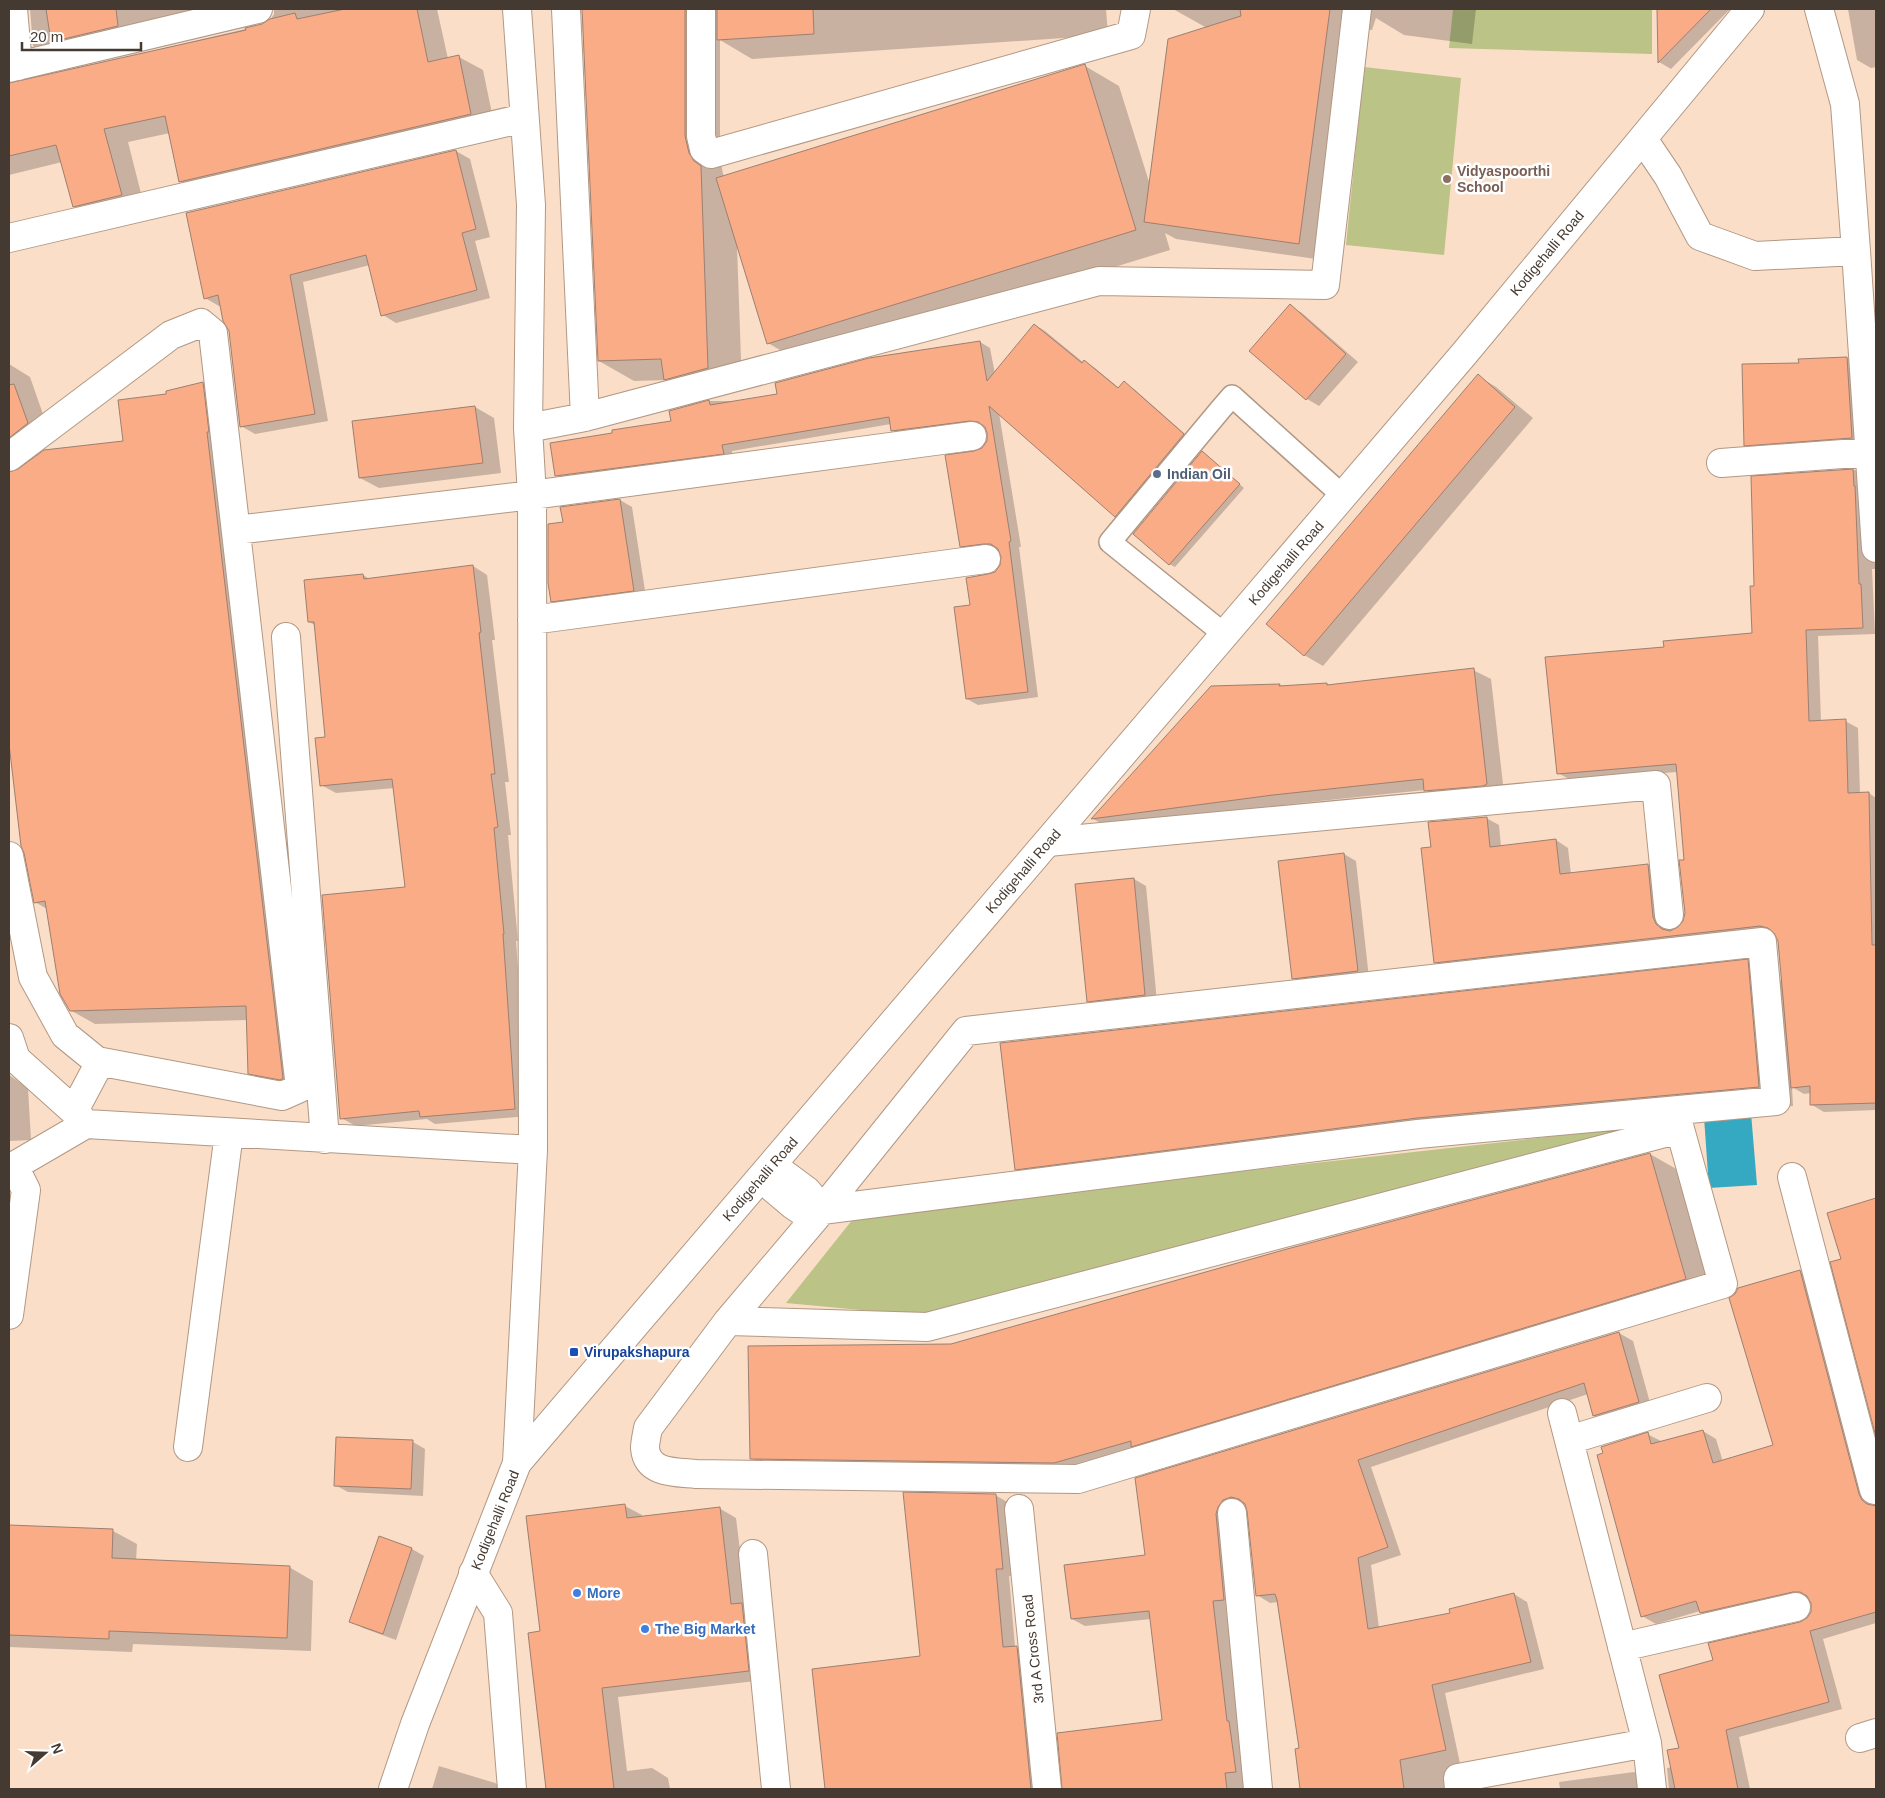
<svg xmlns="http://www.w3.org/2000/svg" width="1885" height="1798" viewBox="0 0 1885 1798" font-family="Helvetica,sans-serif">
  <rect width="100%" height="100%" fill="#fadec8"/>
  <!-- green -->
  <path fill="#bbc386" d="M1453 9H1652V54L1449 48Z
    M1364 67 1461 78 1444 255 1346 245Z
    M1682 1122 926 1316 786 1303 857 1214Z"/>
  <!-- water -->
  <path fill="#35a9c1" d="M1751 1113 1757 1185 1709 1188 1704 1117Z"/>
  <!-- shadow -->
  <path fill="#0003" d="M9 9H272L57 60 33 46 30 9 22 17Z
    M274 9H437L448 59 459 57 483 70 495 128 204 195 180 181 170 133 128 142 145 209 98 220 74 206 62 162 9 175V84H13L262 25 269 22 274 14Z
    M583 9H1106L1108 35 752 59 720 40V157L723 174 725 177 1085 66 1119 86 1150 185 1207 28 1173 9H1476L1472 44 1404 35 1376 18 1372 30 1361 29 1330 261 1176 239 1165 233 1170 250 802 363 768 343 737 246 742 388 700 399 666 380 634 381 599 361Z
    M1658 9H1730L1671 69 1659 62Z
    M1848 9H1876V67L1871 68 1857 60Z
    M456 151 470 159 490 237 475 241 490 298 396 323 383 315 370 265 303 282 328 421 255 434 241 426 230 331 222 306H219L205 298Z
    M1290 306 1302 313 1358 362 1319 406 1307 399 1251 351Z
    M1035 325 1045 331 1084 363 1085 362 1095 368 1119 388 1124 383 1134 389 1193 441 1125 522 1115 516 999 413 1021 547H1019L1038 697 978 705 967 699 972 606 1001 566 1003 557 999 549 972 552 961 546 988 442 989 433 985 426 902 436 892 430 891 424 732 451 733 459 567 481 557 475 672 422 670 412 710 401H743L778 395 980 342 990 348 995 374Z
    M1847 358 1859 365 1865 444 1758 452 1746 445 1800 364V360Z
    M9 364 30 377 51 437 19 464 18 472 124 442 168 395 203 383 227 397 307 1092 274 1087 250 1073 248 1020 95 1024 70 1010 47 909 35 902 22 846 9 733Z
    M1478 376 1496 387 1533 418 1323 666 1304 655 1268 624Z
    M475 407 494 418 501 473 379 488 360 478Z
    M1203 452 1244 488 1175 567 1169 564Z
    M1855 470 1867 477 1872 557 1876 566V569H1872L1875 634 1818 636 1821 722 1845 721 1858 728 1860 794 1869 793 1876 798V1110L1824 1112 1812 1105 1811 1093 1804 1094 1792 1087 1793 1106 1452 1138 1050 1189 1016 1169 1748 961 1782 981 1779 940 1776 933H1773L1448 969 1435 962 1432 848 1486 818 1499 825 1501 847 1556 840 1568 848 1571 874 1648 865 1660 872 1665 924 1668 931 1679 928 1685 921 1686 913 1685 861 1677 772 1571 780 1558 773 1665 648 1753 634 1755 587 1752 478Z
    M620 500 632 507 646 597 564 608 552 601 564 523Z
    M473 566 487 575 495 640H492L509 782H505L511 835H508L518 941H516L529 1116 435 1124 427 1119 356 1126 341 1118 406 889 395 788 336 793 321 785 326 738 315 625 309 622 363 575 371 580Z
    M1473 670 1491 679 1504 793 1443 800 1425 790 1291 804 1110 828 1093 819 1212 687 1280 685 1283 687 1327 684 1330 686Z
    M1344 854 1356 861 1369 978 1305 985 1293 978 1279 862Z
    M1134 879 1146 886 1157 1002 1100 1008 1088 1001Z
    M9 1075 28 1088 31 1140 9 1141Z
    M1650 1154 1685 1174 1720 1298 1167 1466 786 1478 751 1458Z
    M1876 1176V1432L1832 1263 1843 1260 1875 1200Z
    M1800 1272 1814 1279 1872 1503 1874 1507 1876 1506V1623L1823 1639 1842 1709 1739 1737 1750 1789H1669L1667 1768 1672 1767 1680 1749 1714 1661 1808 1619 1812 1611 1813 1604 1810 1599H1807L1714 1620 1700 1611 1656 1624 1642 1616 1647 1434 1661 1441 1703 1431 1716 1439 1723 1462 1774 1446Z
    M1619 1333 1633 1341 1652 1410 1607 1423 1594 1416 1588 1394 1371 1467 1401 1555 1371 1565 1379 1628 1451 1613 1514 1594 1527 1602 1544 1669 1445 1693 1462 1773 1456 1789H1301L1296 1750 1300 1749 1278 1602 1270 1603 1257 1595 1246 1505 1244 1504 1237 1507V1607L1226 1608 1240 1729 1250 1789H1093L1085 1730 1163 1721 1151 1619 1085 1626 1072 1619 1146 1556 1137 1479Z
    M413 1442 425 1449 423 1496 348 1492 335 1485Z
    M995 1495 1009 1503 1015 1576H1009L1015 1647 1030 1655 1044 1789H826L821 1748 922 1658Z
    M625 1506 642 1515V1518L719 1508 736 1518 747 1607 765 1680 618 1697 627 1771 652 1768 668 1778 670 1789H547L529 1634 541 1632Z
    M9 1526 113 1531 137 1544 136 1561 289 1567 313 1581 311 1651 133 1644 132 1652 9 1647Z
    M379 1538 412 1549 424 1556 396 1640 363 1628 351 1621Z
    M439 1766 495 1783 507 1789H432Z
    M1634 1772 1647 1780 1648 1789H1560L1559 1782Z"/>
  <!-- building -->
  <path fill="#faac86" stroke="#9d7f71" d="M46 9H116L118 26 51 42Z
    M345 9H417L428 62 459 55 471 114 179 182 165 116 104 129 122 195 73 207 56 145 9 156V83L246 30 245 28 262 24 270 19 295 13 297 19Z
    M582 9H685V136L689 153 694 161 701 166 708 368 664 380 661 359 598 361Z
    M717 9H813L814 34 717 40Z
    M1240 9H1330L1299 244 1144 222 1168 39 1241 16Z
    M1657 9H1711L1658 63Z
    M1085 64 1136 230 767 344 716 178Z
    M456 150 476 229 462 233 477 290 381 316 366 255 290 275 315 414 240 427 229 331 223 321 218 295 204 299 186 213Z
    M1290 304 1346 354 1306 400 1249 351Z
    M1034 324 1082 363 1084 360 1118 388 1124 381 1184 434 1115 517 989 406 1011 541 1009 542 1028 692 966 699 954 607 970 605 966 578 988 574 995 572 1000 565 1001 557 998 549 991 544H984L960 547 945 455 974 451 982 448 987 441V433L985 427 978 422 970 421 891 431 889 417 722 445 724 454 555 476 550 443 612 433V430L671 421 669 411 709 400 710 405 716 404 777 394 775 383 869 358 980 341 987 381Z
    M1847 357 1852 438 1744 446 1742 364 1799 363 1798 359Z
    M1478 374 1515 407 1304 656 1266 624Z
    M203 382 209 432H207L283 1078 280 1080 248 1074 246 1006 70 1011 60 994 45 901 34 903 24 853 21 846 9 744V472L18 469 44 450 123 441 118 400 166 394V391Z
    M14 384 28 423 9 438V385Z
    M475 406 483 463 359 478 352 421Z
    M1202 451 1240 484 1169 565 1133 534Z
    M1853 469 1854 486H1855L1859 584H1861L1863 628 1806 630 1809 721 1846 719 1848 793 1869 792 1872 945H1876V1103L1810 1105V1086L1791 1088 1778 941 1774 933 1768 928 1760 926 1434 963 1421 848 1431 847 1428 822 1487 817 1490 847 1556 839 1560 874 1648 864 1653 917 1656 924 1662 929 1670 931 1678 927 1683 921 1685 913 1679 860H1684L1676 764 1557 774 1545 657 1664 647 1663 641 1752 633 1750 586H1754L1751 476Z
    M620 499 634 591 551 602 548 583V524L563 522 560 507Z
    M473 565 481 632 479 633 495 774H491L498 827 494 828 504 934H503L515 1109 420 1117 419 1111 340 1119 322 895 405 887 392 779 320 786 315 738 325 737 314 622H308L304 580 363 574 364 579Z
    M1474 668 1487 784 1483 786 1424 791 1423 779 1273 795 1091 819 1211 686 1280 684 1279 686 1327 683V685Z
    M1344 853 1358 971 1292 979 1278 861Z
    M1134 878 1145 995 1087 1002 1075 884Z
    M1748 959 1759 1087 1417 1118 1015 1170 1000 1043Z
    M1650 1153 1686 1279 1131 1447V1441L1054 1463 750 1459 748 1346 951 1344 1287 1249Z
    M1876 1198V1437L1830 1262 1841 1259 1827 1213Z
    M1800 1270 1859 1494 1862 1500 1867 1504 1876 1506V1612L1810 1631 1829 1702 1726 1730 1738 1789H1675L1667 1750 1679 1748 1659 1675 1713 1660 1708 1643 1800 1622 1807 1618 1811 1612V1603L1807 1596 1800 1592H1793L1700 1613 1696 1601 1641 1617 1597 1455 1603 1453 1601 1447 1648 1432 1651 1444 1703 1430 1713 1463 1773 1445 1729 1298 1735 1294 1738 1288Z
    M1619 1332 1639 1402 1593 1416 1584 1383 1358 1460 1388 1547 1358 1558 1368 1629 1450 1613 1449 1609 1514 1593 1531 1662 1432 1685 1446 1750 1400 1760 1404 1789H1300L1295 1749 1299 1748 1277 1600 1275 1594 1256 1596 1247 1511 1245 1504 1239 1499 1231 1497 1223 1500 1218 1507 1216 1514 1224 1600 1213 1601 1227 1721H1229L1236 1772 1225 1773 1227 1789H1062L1057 1733 1162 1720 1149 1611 1071 1619 1064 1565 1145 1555 1135 1478Z
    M336 1437 413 1440 411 1489 334 1486Z
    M903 1492 996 1494 1003 1569H996L1003 1647 1017 1646 1031 1789H825L812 1669 920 1656Z
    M625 1504 627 1518 720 1507 731 1604 742 1603 749 1671 602 1688 614 1789H546L528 1633 540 1631 526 1516Z
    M9 1525 113 1529 112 1558 290 1566 287 1638 109 1631V1639L9 1635Z
    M379 1536 412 1548 383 1634 349 1622Z"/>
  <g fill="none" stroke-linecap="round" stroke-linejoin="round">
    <!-- lane casing -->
    <g stroke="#b29884" stroke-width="24">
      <path id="lane" d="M1224 634 1110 542 1220 410 1232 396 1343 496"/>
    </g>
    <!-- street casing -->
    <g stroke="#b29884" stroke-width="30">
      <path id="street" d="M13 9 18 66
        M517 9 531 205 528 428 532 495 533 1150 517 1463
        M566 9 585 417
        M701 9V136L704 149 711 154 1131 35 1136 9
        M1819 9 1845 104 1856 251
        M9 68 258 9
        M1643 139 1668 176 1700 236 1755 256 1856 251 1876 548
        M9 238 524 118
        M528 428 585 417 1099 281 1325 285 1357 9
        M9 457 171 335 201 323 213 333 300 1088 282 1096 97 1061 65 1035 33 977 9 856
        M1721 463 1870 452
        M236 530 532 495 972 436
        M532 620 986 559
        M286 637 325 1139
        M1048 842 1656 785 1669 915
        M9 1038 16 1059 74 1111 86 1124 533 1150
        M74 1111 100 1062
        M9 1166H14L86 1124
        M1792 1177 1874 1490H1876
        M761 1178 793 1205 814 1219
        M9 1315 26 1190 14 1166
        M728 1321 927 1327 1680 1129 1723 1284 1078 1479 696 1474C676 1472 647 1474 645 1448 645 1442 647 1434 648 1428L728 1321 822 1210 966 1031 1762 942 1776 1101 1418 1134 822 1210 807 1191 772 1165
        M1562 1413 1647 1743 1652 1789
        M1569 1440 1707 1398
        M188 1447 229 1133
        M1019 1509 1047 1789
        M1232 1513 1258 1789
        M753 1554 776 1789
        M473 1573 498 1613 512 1789
        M1622 1647 1796 1607
        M1860 1738 1876 1733
        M1459 1789 1458 1778 1647 1743"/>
    </g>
    <!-- secondary casing -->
    <g stroke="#b29884" stroke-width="30">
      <path id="secondary" d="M393 1789 415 1724 517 1463 1464 354 1750 9"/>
    </g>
    <!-- lane -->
    <use href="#lane" stroke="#fff" stroke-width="21"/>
    <!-- street -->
    <use href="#street" stroke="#fff" stroke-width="28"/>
    <!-- secondary -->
    <use href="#secondary" stroke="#fff" stroke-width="28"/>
  </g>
  <!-- markers -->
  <circle fill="#8d6e63" stroke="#fff" stroke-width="2" cx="1447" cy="179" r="5"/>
  <circle fill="#5c6f8a" stroke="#fff" stroke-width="2" cx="1157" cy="474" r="5"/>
  <rect fill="#1a4fb4" stroke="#fff" stroke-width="2" x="569" y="1347" width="10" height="10" rx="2.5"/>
  <g fill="#3f7fe0" stroke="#fff" stroke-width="2">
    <circle cx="577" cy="1593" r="5"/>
    <circle cx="645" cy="1629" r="5"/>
  </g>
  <g text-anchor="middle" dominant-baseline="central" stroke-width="5" stroke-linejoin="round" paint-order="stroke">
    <!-- education labels -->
    <g font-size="14" font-weight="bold" fill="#785e54" stroke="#fff" text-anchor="start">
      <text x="1457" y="171">Vidyaspoorthi<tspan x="1457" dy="16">School</tspan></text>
    </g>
    <!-- street labels -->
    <g font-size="14" fill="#453a31" stroke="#fff">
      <text transform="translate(1547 253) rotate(-50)">Kodigehalli Road</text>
      <text transform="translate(1286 563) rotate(-49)">Kodigehalli Road</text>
      <text transform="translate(1023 871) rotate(-49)">Kodigehalli Road</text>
      <text transform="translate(760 1179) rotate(-49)">Kodigehalli Road</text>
      <text transform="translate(495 1520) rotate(-68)">Kodigehalli Road</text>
      <text transform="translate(1033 1649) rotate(-96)">3rd A Cross Road</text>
    </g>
    <!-- service labels -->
    <g font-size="14" font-weight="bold" fill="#4e5e75" stroke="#fff" text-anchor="start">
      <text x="1167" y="474">Indian Oil</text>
    </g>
    <!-- transit labels -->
    <g font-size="14" font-weight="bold" fill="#164399" stroke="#fff" text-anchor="start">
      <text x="584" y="1352">Virupakshapura</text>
    </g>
    <!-- shop labels -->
    <g font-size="14" font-weight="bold" fill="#366cbe" stroke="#fff" text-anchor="start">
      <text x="587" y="1593">More</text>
      <text x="655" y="1629">The Big Market</text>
    </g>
  </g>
  <!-- border -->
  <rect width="1885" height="1798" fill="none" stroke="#453a31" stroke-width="20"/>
  <!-- north arrow -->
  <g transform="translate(45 1753) rotate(70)" stroke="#ffffff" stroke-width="4" paint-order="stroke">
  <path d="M0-4L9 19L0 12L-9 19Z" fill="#453a31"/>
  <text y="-8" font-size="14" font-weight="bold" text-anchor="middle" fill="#453a31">N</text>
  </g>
  <!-- scale -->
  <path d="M22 42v8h119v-8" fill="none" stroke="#453a31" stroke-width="2.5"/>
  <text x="30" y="42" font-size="15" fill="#453a31" stroke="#ffffff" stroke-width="4" paint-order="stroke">20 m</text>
</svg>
